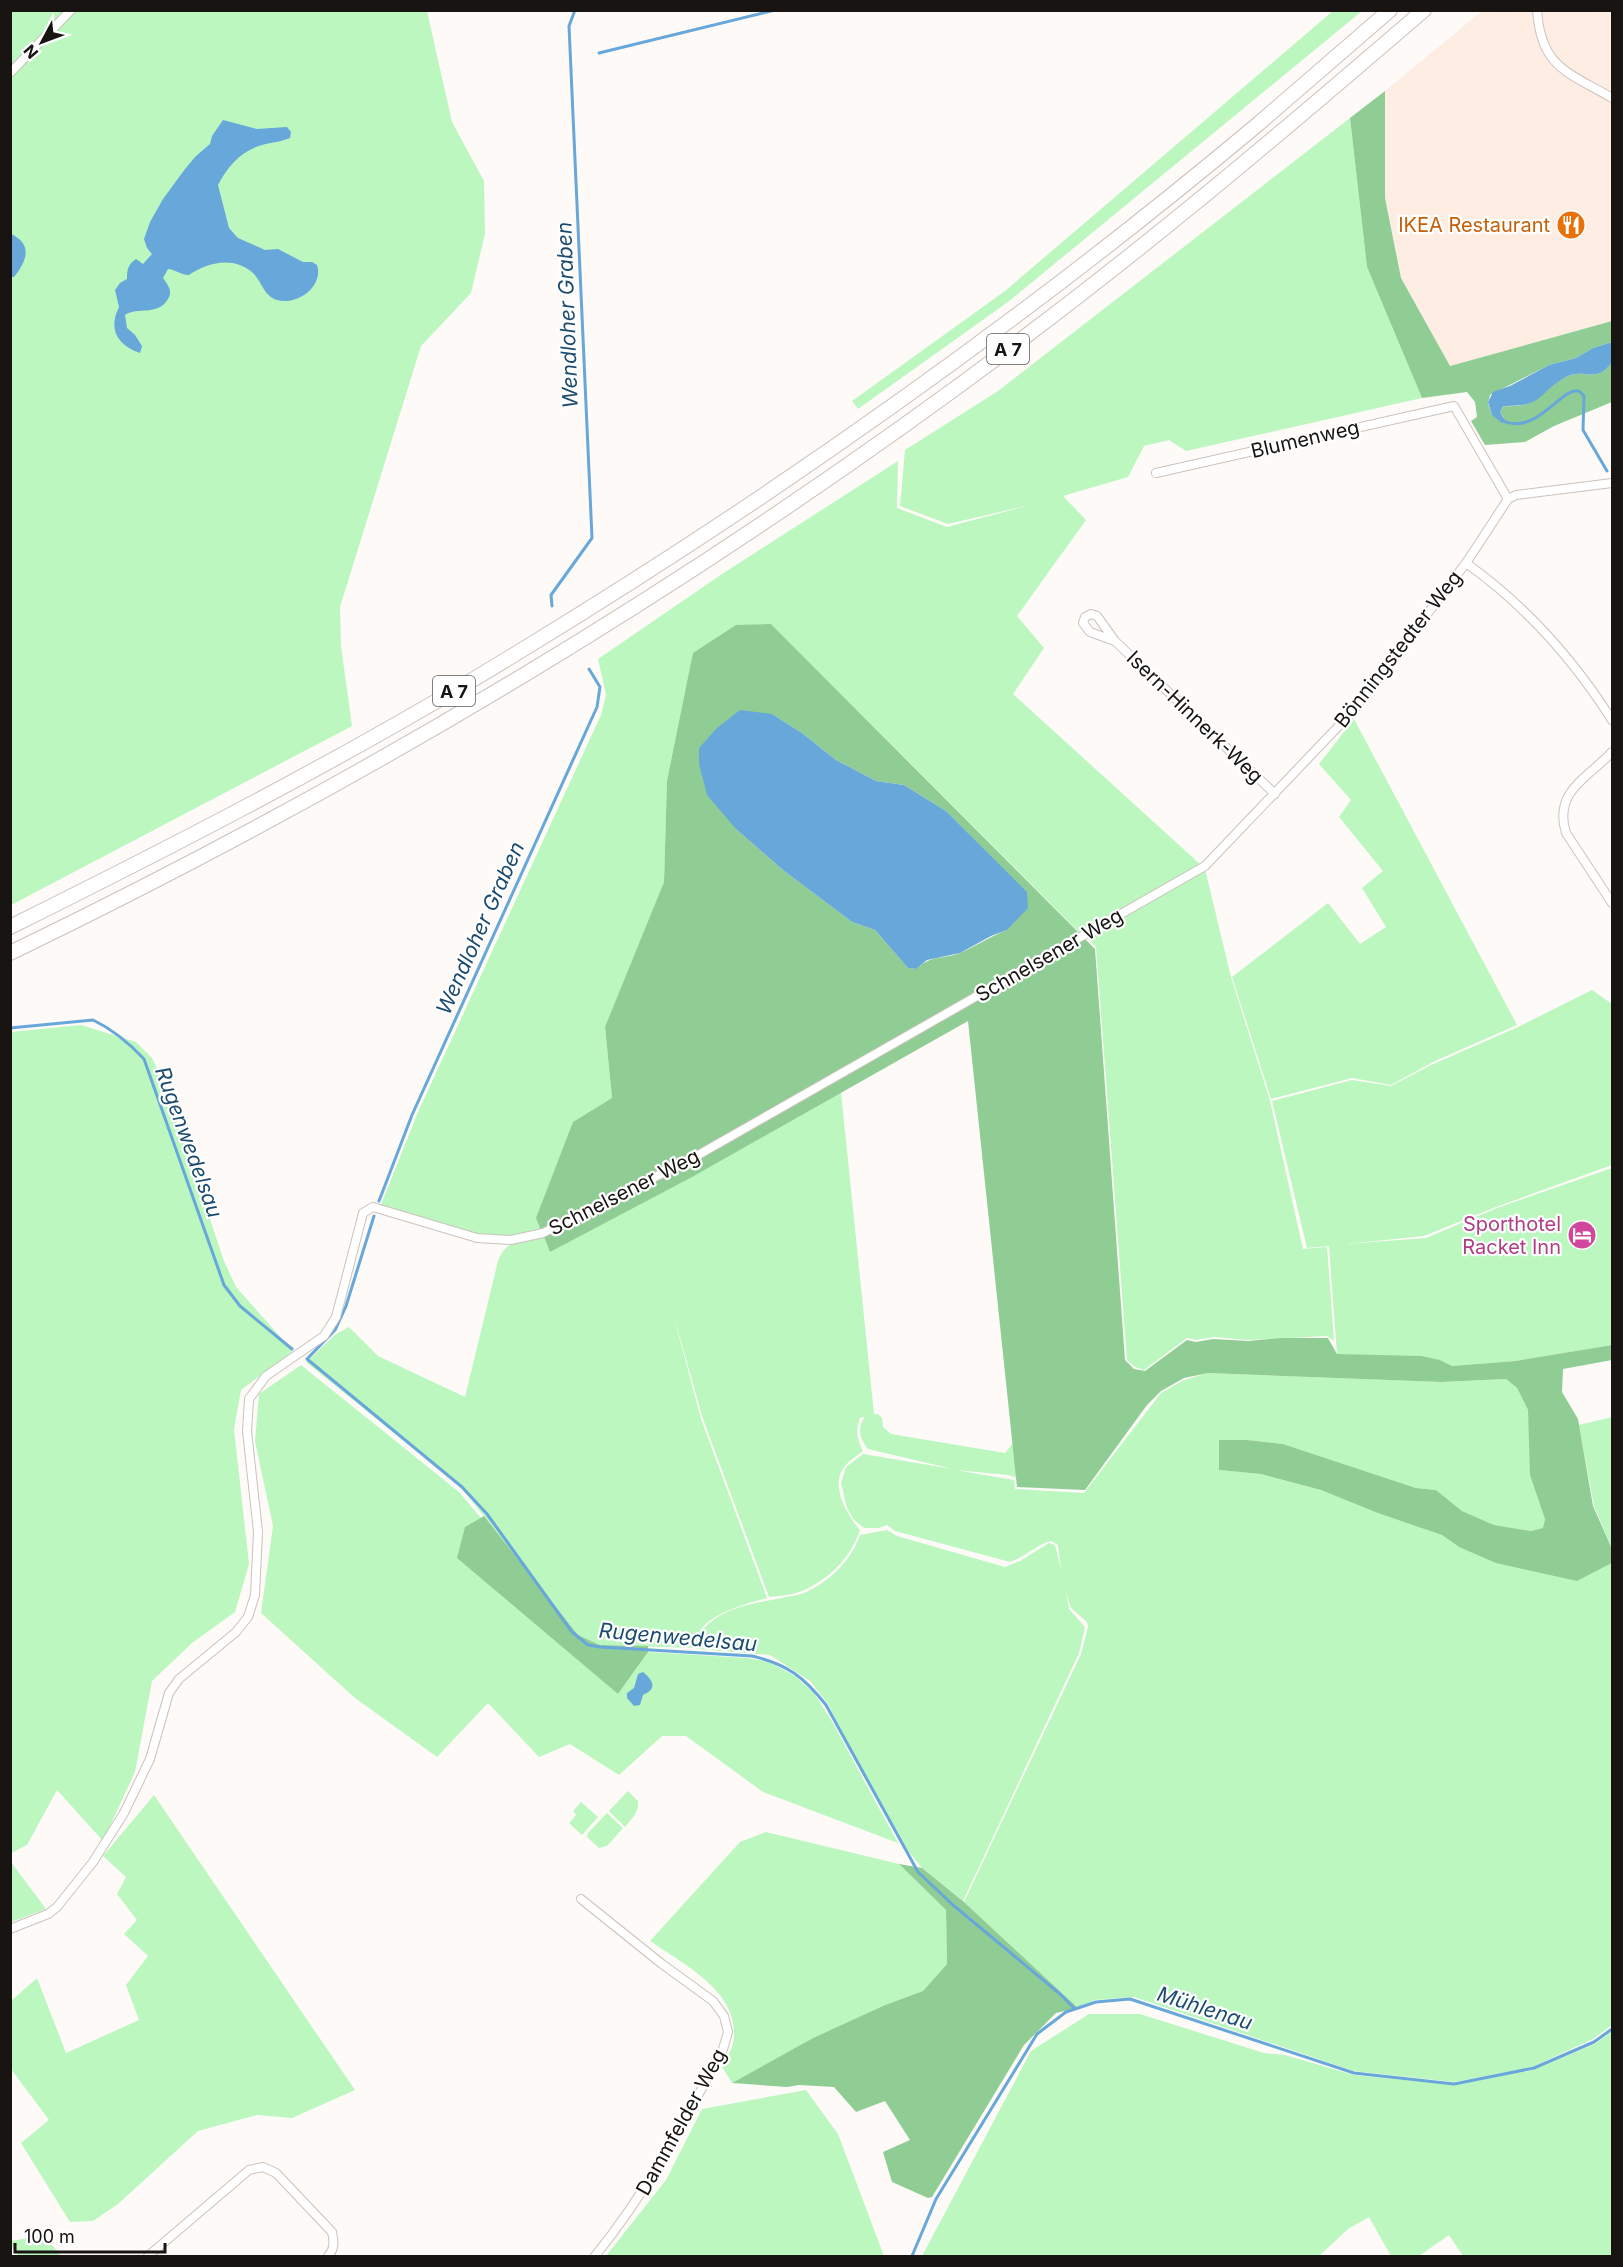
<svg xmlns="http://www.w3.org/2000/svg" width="1623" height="2267" viewBox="0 0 1623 2267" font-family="Inter,sans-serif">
  <rect width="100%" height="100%" fill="#fefaf8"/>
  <!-- built -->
  <path fill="#feede3" d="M1482 11H1612V321L1450 366 1401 278 1385 198V91Z"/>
  <!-- green -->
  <path fill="#bcf7c0" d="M1334 10 1362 11 1008 302 858 409 852 401 1005 291Z
    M10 11H427L452 122 484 181 485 234 471 293 421 346 340 607 341 646 352 726 11 905Z
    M1350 118 1367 267 1422 398 1186 451 1169 440 1144 446 1128 477 1063 496 1086 520 1017 616 1044 648 1013 694 1201 865 1082 935 771 624 667 781 664 882 605 1029 612 1098 573 1123 541 1230 512 1238 477 1235 380 1207 418 1112 601 715 606 695 598 659 722 574 898 461 897 508 947 527 1030 505 948 524 900 506 905 450 998 391Z
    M1354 719 1517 1025 1435 1061 1391 1085 1352 1078 1271 1099 1232 977 1328 903 1360 944 1386 927 1362 888 1383 871 1339 817 1351 800 1319 764Z
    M1205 869 1231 977 1270 1101 1303 1249 1327 1247 1334 1341 1327 1336 1248 1340 1214 1337 1196 1340 1187 1338 1144 1370 1135 1367 1127 1360 1096 947 1085 936Z
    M1592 990 1612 1004V1165L1496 1207 1424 1236 1346 1244 1426 1238 1497 1208 1612 1168V1345L1515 1361 1452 1366 1440 1360 1337 1354 1329 1246 1307 1248 1272 1101 1352 1080 1391 1086 1431 1065 1518 1027Z
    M81 1025 136 1042 152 1058 164 1083 224 1261 236 1287 293 1351 241 1390 234 1429 249 1564 235 1612 192 1643 152 1681 135 1772 103 1841 57 1790 27 1845 11 1853 10 1032Z
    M841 1092 874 1414H878L882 1418 883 1427 891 1434 1005 1453 1013 1443 1017 1478 1008 1475 955 1470 1014 1480 1015 1489 1084 1493 1161 1393 1184 1380 1208 1373 1441 1382 1506 1379 1517 1388 1528 1410 1530 1438 1545 1519 1544 1528 1531 1531 1494 1525 1462 1511 1436 1490 1416 1488 1283 1444 1247 1440H1219L1220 1470 1261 1474 1321 1490 1442 1535 1459 1547 1577 1581 1612 1563V2025L1593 2039 1532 2067 1454 2082 1354 2071 1134 1997 1095 2000 1078 2008 964 1902 1081 1654 1088 1627 1087 1622 1071 1608 1066 1592 1069 1609 1085 1627 1079 1653 963 1901 922 1868 909 1852 846 1740 828 1704 810 1681 770 1655 697 1649C698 1643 699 1635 702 1631 720 1608 755 1603 782 1598 789 1596 797 1596 804 1593 830 1581 851 1561 860 1535L887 1530 897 1536 1005 1567 1020 1561 1049 1543 1055 1545 1061 1569 1058 1545 1051 1541C1036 1545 1025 1557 1010 1562L895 1531 887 1525 879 1528H864L854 1520 847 1508 841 1483 846 1467 863 1454 953 1469 868 1449C859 1438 857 1427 865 1417L860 1418C855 1431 857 1439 863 1451 858 1455 850 1460 845 1466 829 1485 847 1515 860 1530 850 1558 830 1579 802 1591 792 1595 779 1596 769 1597L703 1419 672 1310 701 1419 767 1598C749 1603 706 1614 699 1634 697 1638 697 1644 696 1648L600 1645 578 1635 460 1486 306 1362 336 1334 349 1327 378 1356 465 1397 498 1261C507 1238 522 1241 543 1236L550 1252Z
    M301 1365 459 1492 481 1518 465 1527 618 1694 648 1652 747 1658 769 1662 795 1676 814 1693 833 1723 898 1843 763 1792 686 1736H662L619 1775 570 1744 539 1757 488 1703 437 1757 355 1698 261 1613 273 1526 255 1441 259 1394Z
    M1612 1417V1549L1594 1506 1579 1425Z
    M628 1791 638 1801C639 1813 632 1818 625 1827L609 1811Z
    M154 1795 355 2090 292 2118 257 2115 198 2131 118 2204 93 2221 70 2222 21 2143 49 2120 11 2069V2001L37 1978 66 2053 139 2020 126 1985 148 1956 124 1934 137 1920 117 1894 126 1877 103 1856Z
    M581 1802 598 1817 582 1835 569 1823 576 1815 573 1811Z
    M607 1813 623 1828 607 1846 599 1848 587 1837 588 1833Z
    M766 1832 899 1864 946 1910 947 1964 923 1991 885 2005 813 2038 732 2083 722 2067C726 2058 734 2047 734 2037 737 1990 683 1964 650 1941L740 1842Z
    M11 1862 46 1909 11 1922H10Z
    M1089 2014H1140L1264 2053 1285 2055 1354 2075 1454 2085 1533 2070 1595 2044 1612 2031V2256H1463L1449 2235 1419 2256H1391L1369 2217 1348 2229 1319 2256H922L1031 2051Z
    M806 2090 838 2134 884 2256H606L666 2180 702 2109Z
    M44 2235 61 2256H19L11 2246V2241Z"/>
  <!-- forest -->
  <path fill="#90cd95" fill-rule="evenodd" d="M1385 91V198L1401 278 1450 366 1612 321V342L1593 348 1576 358 1549 365 1490 395 1488 403 1492 415 1504 418 1500 412 1503 406C1542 408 1538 392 1566 377 1584 367 1597 385 1612 362V402L1554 426 1525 442 1485 445 1471 421 1477 417 1475 402 1467 392 1422 398 1367 267 1350 118Z
    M771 624 1095 949 1125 1360 1134 1369 1145 1371 1187 1340 1196 1342 1213 1339 1248 1341 1281 1338H1328L1337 1354 1421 1356 1440 1360 1452 1366 1515 1361 1612 1345V1360L1563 1369 1562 1392 1578 1419 1593 1506 1612 1549V1563L1577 1581 1496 1563 1459 1547 1442 1535 1378 1513 1321 1490 1261 1474 1219 1470V1440H1247L1283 1444 1416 1488 1436 1490 1462 1511 1494 1525 1531 1531 1543 1528 1545 1519 1530 1475 1528 1410 1517 1388 1506 1379 1441 1382 1208 1373 1184 1378 1161 1391 1147 1405 1085 1490 1017 1487 968 1021 692 1177 550 1252 536 1218 573 1122 612 1098 605 1027 664 882 667 781 693 653 736 625ZM772 714 802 733 836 760 876 781 904 785 946 811 1027 893 1007 930C991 936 976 946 960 953 941 960 933 954 916 969L908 968 875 930 852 922 783 870 736 829Z
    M484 1516 578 1635 600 1645 648 1646V1652L618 1694 457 1558 465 1527Z
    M899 1864 922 1868 964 1902 1078 2008 1056 2013 1024 2045 932 2197 928 2198 892 2182 883 2152 910 2140 885 2101 856 2112 834 2087 799 2085 787 2087 732 2083 813 2038 885 2005 923 1991 947 1964 946 1910Z"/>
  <!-- water -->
  <path fill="#67a7da" d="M223 120 257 129 287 127 291 132 290 138C281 142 272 142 262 145 241 151 228 166 218 185L229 228 238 238 265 250 278 249 303 262H312L317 265C324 286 297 306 277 300 264 296 262 282 253 273 234 256 208 262 189 275 180 275 175 269 168 269L163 278C168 285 173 291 168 299 157 317 138 306 125 315L127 328 135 335 142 346 140 353C117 345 108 329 119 307L115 290 120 283 127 279C127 270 128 264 136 259L143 264 152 254 147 248 144 239 150 222 163 199 185 169 196 156 210 144 212 136Z
    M11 234C33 244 27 261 14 277H11Z
    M1612 342V362C1597 385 1584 367 1566 377 1536 394 1545 407 1503 406L1500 412 1506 422 1502 423 1492 415 1488 402 1493 392 1510 386 1549 365 1576 358 1593 348Z
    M740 710 772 714 802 733 836 760 876 781 904 785 946 811 1027 892 1028 908 1007 930 991 936 960 953 927 960 916 969 908 968 875 930 852 922 783 870 736 829 707 795 699 764V748L717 728Z
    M643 1672C654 1681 657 1689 643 1695L640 1705 634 1706 627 1698V1693L634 1688 638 1674Z"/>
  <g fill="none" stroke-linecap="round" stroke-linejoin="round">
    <!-- stream -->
    <path stroke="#67a7da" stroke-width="3" d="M599 53 775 10
      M1503 421C1537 436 1562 386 1579 391L1584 396 1583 430 1607 471
      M552 606 551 595 592 538 569 26 575 10
      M10 1028 93 1020C112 1029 129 1043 144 1059L224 1285 240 1306 292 1349
      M379 1201 412 1115 597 707 600 687 589 669
      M374 1216 346 1306 335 1330 307 1359 462 1487 487 1514 572 1632 588 1645 600 1647 752 1656C787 1664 804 1677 826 1705L918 1872 953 1905 1060 1994 1075 2009
      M912 2256 936 2199 1037 2034 1066 2012 1096 2002 1130 1999 1354 2073 1454 2084 1534 2068 1594 2042 1612 2029"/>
    <!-- street casing -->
    <g stroke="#cbc2bc" stroke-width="10">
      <path id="street" d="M1537 10C1541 68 1568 72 1612 98
        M10 73 71 10
        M1156 473 1454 406 1508 499
        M1466 563C1525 605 1573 659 1612 720
        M1115 641 1090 632 1083 623 1085 617 1091 614 1097 616 1115 641 1275 794
        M1612 752C1588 778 1553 791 1566 833L1612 903
        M581 1899 662 1964 713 2001 724 2016 728 2032 723 2049C684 2122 647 2192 595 2256
        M10 1929 48 1914 57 1907 93 1862 124 1813 150 1759 169 1693 179 1679 236 1632 248 1617 255 1595 258 1532 247 1431 249 1399 266 1376 324 1336 336 1317 363 1213 373 1207 477 1238 511 1240 543 1233 693 1158 1205 866 1354 710 1466 563 1508 499 1516 495 1612 483
        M148 2256 249 2170 263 2167 276 2173 332 2232C334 2241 335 2249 328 2256"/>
    </g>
    <!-- highway casing -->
    <g stroke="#cbc2bc" stroke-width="16">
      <path id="highway" d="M10 927C167 849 323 769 474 679 748 515 1012 330 1257 125 1301 87 1345 49 1390 10
        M10 953C368 780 709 575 1026 336 1163 233 1294 122 1424 10"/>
    </g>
    <!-- street -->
    <use href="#street" stroke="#fff" stroke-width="8"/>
    <!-- highway -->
    <use href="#highway" stroke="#fff" stroke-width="14"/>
  </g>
  <!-- icons -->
  <defs>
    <g id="restaurant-disc" transform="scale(1.5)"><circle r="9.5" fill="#e8710a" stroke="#fff"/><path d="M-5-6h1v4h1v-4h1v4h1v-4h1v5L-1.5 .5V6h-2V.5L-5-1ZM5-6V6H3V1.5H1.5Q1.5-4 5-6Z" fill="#fff"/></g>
    <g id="hotel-disc" transform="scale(1.5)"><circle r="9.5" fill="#d1479c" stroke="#fff"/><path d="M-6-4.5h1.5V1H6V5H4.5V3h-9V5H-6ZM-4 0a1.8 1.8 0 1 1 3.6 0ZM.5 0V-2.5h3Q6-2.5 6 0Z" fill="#fff"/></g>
  </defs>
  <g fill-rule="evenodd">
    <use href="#restaurant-disc" x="1571" y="225"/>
    <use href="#hotel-disc" x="1582" y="1235"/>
  </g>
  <g text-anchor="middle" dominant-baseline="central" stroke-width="4.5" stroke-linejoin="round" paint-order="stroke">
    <!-- shield labels -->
    <g fill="#fff" stroke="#5d5a59" stroke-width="1.5">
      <rect x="987" y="334" width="42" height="30" rx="4.5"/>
      <rect x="433" y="676" width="42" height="30" rx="4.5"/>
    </g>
    <g font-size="18" font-weight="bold" fill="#171412">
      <text x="1008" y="349">A 7</text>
      <text x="454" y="691">A 7</text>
    </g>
    <!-- food labels -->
    <g font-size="20" fill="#c56008" stroke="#fff" text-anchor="end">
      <text x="1550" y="225">IKEA Restaurant</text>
    </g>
    <!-- street labels -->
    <g font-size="20" fill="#171412" stroke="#fff">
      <text transform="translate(1305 439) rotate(-13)">Blumenweg</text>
      <text transform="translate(1398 649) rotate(-52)">Bönningstedter Weg</text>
      <text transform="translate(1195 717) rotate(44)">Isern-Hinnerk-Weg</text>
      <text transform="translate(1049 955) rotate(-30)">Schnelsener Weg</text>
      <text transform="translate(624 1192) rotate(-27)">Schnelsener Weg</text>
      <text transform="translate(681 2122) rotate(-61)">Dammfelder Weg</text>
    </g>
    <!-- hotel labels -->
    <g font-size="20" fill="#b23c85" stroke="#fff" text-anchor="end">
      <text x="1561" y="1224">Sporthotel<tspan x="1561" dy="23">Racket Inn</tspan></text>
    </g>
    <!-- water labels -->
    <g font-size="21" font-style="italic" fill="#1b4b6e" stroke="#fff">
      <text transform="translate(567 315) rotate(-92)">Wendloher Graben</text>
      <text transform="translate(480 928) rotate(-66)">Wendloher Graben</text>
      <text transform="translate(189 1142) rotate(70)">Rugenwedelsau</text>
      <text transform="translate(678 1637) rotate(5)">Rugenwedelsau</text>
      <text transform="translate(1205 2008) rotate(18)">Mühlenau</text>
    </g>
  </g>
  <!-- border -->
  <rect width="1623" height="2267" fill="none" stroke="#171412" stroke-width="24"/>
  <!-- north arrow -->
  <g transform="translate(42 42) rotate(229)" stroke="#ffffff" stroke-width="4.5" paint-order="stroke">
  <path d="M0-4.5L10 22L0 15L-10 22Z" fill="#171412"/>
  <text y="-9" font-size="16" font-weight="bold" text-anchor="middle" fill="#171412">N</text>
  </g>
  <!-- scale -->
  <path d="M15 2243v9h150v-9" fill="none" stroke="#171412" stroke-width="3"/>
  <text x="24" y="2243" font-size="18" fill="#171412" stroke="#ffffff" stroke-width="4.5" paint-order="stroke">100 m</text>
</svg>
